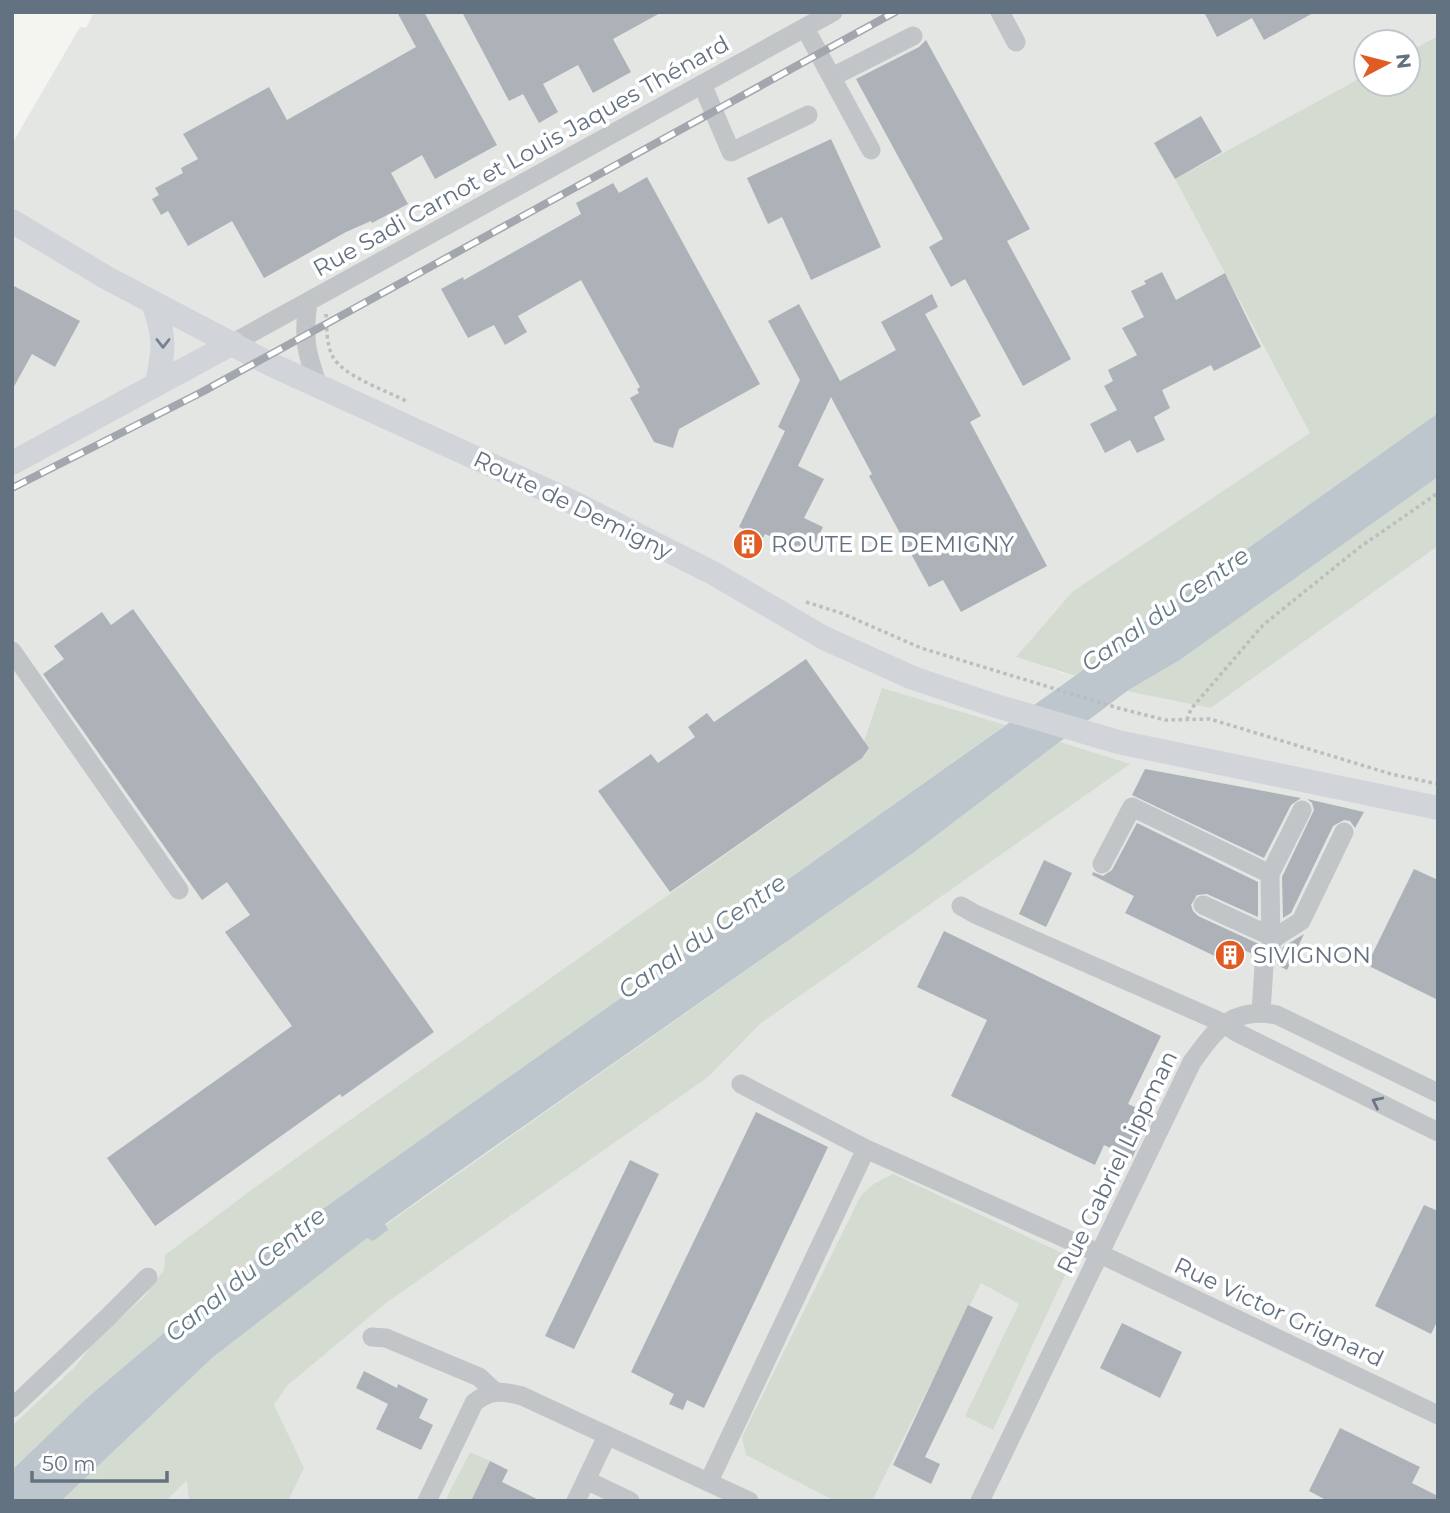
<svg xmlns="http://www.w3.org/2000/svg" width="1450" height="1513" viewBox="0 0 1450 1513" font-family="Montserrat,sans-serif">
  <rect width="100%" height="100%" fill="#f4f4f0"/>
  <!-- built -->
  <path fill="#e4e6e4" d="M94 12H1438V36L1408 52V42H1366V75L1175 179 1311 433 1073 591 1017 657 1063 673 1211 708 1438 546V1501H12V144L80 27 86 28Z"/>
  <!-- green -->
  <path fill="#d4dbd1" d="M1438 36V413L1127 634 1075 676 1016 657 1073 591 1310 433 1175 179 1366 75V84H1408V52Z
    M1438 477V546L1211 708 1127 691 1180 660Z
    M882 688 1005 725 303 1223 197 1305 87 1398 12 1470V1426L74 1368 95 1341 143 1298 164 1270 165 1255 254 1188 862 758 869 749 864 742Z
    M1060 742 1130 764 761 1023 708 1077 386 1303 287 1386 274 1405 304 1468 288 1501H189L187 1480 166 1501H61L212 1358 367 1238 913 853Z
    M893 1174 1073 1258 993 1430 965 1416 1019 1304 981 1283 872 1501H835L746 1455 742 1437 861 1195 875 1183Z
    M470 1452 490 1461 471 1501H445Z"/>
  <!-- water -->
  <path fill="#bcc6cc" d="M1438 413V477L1180 660 1127 691 913 853 441 1184 385 1224 388 1230 373 1241 367 1238 212 1358 61 1501H12V1470L87 1398 197 1305 303 1223 1075 676 1127 634Z"/>
  <!-- building -->
  <path fill="#acb2b8" d="M397 12H424L497 145 435 179 422 155 391 173 408 204 372 223 371 221 346 232 264 278 232 221 188 246 168 211 161 215 152 199 159 195 155 188 183 173 181 168 198 159 183 134 269 87 287 120 416 47Z
    M462 12H662L613 39 631 72 593 93 578 65 543 84 558 112 539 123 523 94 509 101Z
    M1204 12H1315L1264 40 1252 18 1217 37Z
    M926 40 1030 229 1007 241 1071 359 1023 386 965 279 951 287 929 247 943 239 856 79 919 47Z
    M1201 116 1222 152 1175 179 1154 143Z
    M831 139 881 247 811 280 782 217 768 224 747 178Z
    M647 177 760 384 679 429 673 448 654 442 630 398 639 393 637 389 640 387 581 280 518 316 527 332 505 345 494 325 468 338 441 289 463 277 464 280 581 214 576 203 613 183 619 193Z
    M1162 272 1176 300 1225 273 1261 347 1214 371 1211 365 1162 390 1170 408 1154 417 1165 440 1137 453 1130 440 1105 453 1090 424 1117 410 1104 386 1113 381 1108 370 1137 355 1122 328 1144 317 1131 291 1146 284 1144 281Z
    M12 285 80 321 55 367 32 354 12 390Z
    M932 294 938 307 925 314 981 416 970 422 1047 566 961 612 943 580 929 587 869 476 872 474 831 397 798 466 824 479 804 518 823 527 811 552 797 545 796 548 765 534 763 538 739 527 785 431 778 427 800 380 768 321 799 304 840 381 896 350 881 322Z
    M133 609 434 1032 342 1097 340 1094 155 1226 107 1158 292 1026 225 932 250 915 227 882 202 900 43 674 64 659 54 646 102 612 111 625Z
    M806 659 869 748 862 758 670 892 598 791 651 754 658 763 695 737 688 727 707 713 714 722Z
    M1145 769 1301 798 1291 805 1264 858 1132 795Z
    M1307 799 1364 812 1355 828 1350 821 1344 820 1333 826 1291 913 1283 918 1282 877 1314 810 1312 803Z
    M1137 823 1258 882V917L1207 894 1197 895 1191 905 1193 911 1198 916 1259 944 1255 955 1237 947 1230 961 1224 958 1223 960 1125 913 1134 896 1092 875 1093 872 1103 876 1112 870Z
    M1044 860 1072 873 1046 927 1019 914Z
    M1414 869 1438 880V1000L1367 965Z
    M944 931 1161 1036 1128 1104 1153 1115 1132 1158 1104 1145 1095 1165 951 1096 987 1020 917 987Z
    M1304 934 1287 970 1277 965 1283 947Z
    M756 1112 828 1147 704 1408 687 1400 683 1410 669 1404 674 1394 631 1372Z
    M630 1160 659 1174 574 1349 545 1336Z
    M1424 1205 1438 1211V1320L1431 1334 1375 1306Z
    M968 1305 993 1317 925 1457 940 1464 931 1484 893 1465Z
    M1122 1323 1182 1352 1160 1398 1100 1368Z
    M364 1371 397 1388 398 1384 428 1399 419 1418 433 1425 421 1450 376 1429 388 1404 356 1388Z
    M1340 1428 1420 1467 1412 1483 1438 1496V1501H1328L1309 1491Z
    M490 1461 508 1470 502 1482 541 1501H471Z"/>
  <g fill="none" stroke-linecap="round" stroke-linejoin="round">
    <!-- path -->
    <path stroke="#bbbdbf" stroke-width="3.5" stroke-dasharray="3.5 3.5" stroke-linecap="butt" d="M326 314C327 328 326 344 333 357 344 377 388 391 408 402
      M806 602 841 613 921 648 1118 708 1165 720 1210 719 1391 774 1438 784
      M1187 720 1191 709 1263 625 1360 547 1438 493"/>
    <!-- minor -->
    <path stroke="#c1c5c8" stroke-width="19" d="M1000 12 1016 42
      M805 28 871 150
      M832 77 913 36
      M702 84 731 152 808 115
      M308 302C303 339 306 351 318 386
      M233 343 833 12
      M12 651 179 890
      M1102 864 1132 807 1270 874 1271 947 1264 966 1261 1012
      M1270 874 1302 810
      M1203 905 1275 938
      M961 906 975 914 1223 1023 1236 1032 1438 1132
      M1271 940 1301 921 1344 832
      M866 1149 1098 1253 1438 1415
      M372 1337 386 1338 479 1377 494 1391
      M12 1408 107 1318 148 1277
      M586 1480 630 1501
      M709 1481 866 1149 741 1084
      M427 1501 474 1403C490 1389 503 1391 522 1396L749 1501
      M576 1501 607 1436
      M980 1501 1192 1062C1216 1029 1232 1006 1277 1015L1438 1093"/>
    <!-- major -->
    <path stroke="#d1d5da" stroke-width="24" d="M12 221 107 278 270 364 570 501 713 573 824 638 913 678 993 705 1118 742 1438 808
      M153 303C166 338 164 348 157 384
      M12 463 233 343"/>
    <!-- rail casing -->
    <g stroke="#a2a7ad" stroke-width="8">
      <path id="rail" d="M12 488 202 392 895 12"/>
    </g>
    <!-- rail -->
    <use href="#rail" stroke="#fff" stroke-width="5" stroke-dasharray="16" stroke-linecap="butt"/>
  </g>
  <!-- one-way arrows -->
  <defs><path id="oneway-chevron" d="M-2-3.5L2.5 0L-2 3.5" fill="none" stroke-width="1.6" stroke-linecap="round" stroke-linejoin="round" transform="scale(1.75)"/></defs>
  <use stroke="#74818e" href="#oneway-chevron" transform="translate(163 343) rotate(90)"/>
  <use stroke="#687685" href="#oneway-chevron" transform="translate(1377 1102) rotate(-154)"/>
  <!-- icons -->
  <defs>
    <g id="building-disc" transform="scale(1.575)"><circle r="9.5" fill="#e05c24" stroke="#fff"/><path d="M-4-6H4V6H1V3H-1V6H-4ZM-2.5-4.3h1.7v1.8h-1.7ZM.8-4.3h1.7v1.8H.8ZM-2.5-1h1.7V.8h-1.7ZM.8-1h1.7V.8H.8Z" fill="#fff"/></g>
  </defs>
  <g fill-rule="evenodd">
    <use href="#building-disc" x="748" y="544"/>
    <use href="#building-disc" x="1230" y="955"/>
  </g>
  <g text-anchor="middle" dominant-baseline="central" stroke-width="7" stroke-linejoin="round" paint-order="stroke">
    <!-- street labels -->
    <g font-size="23" fill="#637281" stroke="#fff">
      <text transform="translate(521 156) rotate(-29)">Rue Sadi Carnot et Louis Jaques Thénard</text>
      <text transform="translate(573 505) rotate(26)">Route de Demigny</text>
      <text transform="translate(1117 1162) rotate(-64)">Rue Gabriel Lippman</text>
      <text transform="translate(1279 1312) rotate(25)">Rue Victor Grignard</text>
    </g>
    <!-- poi labels -->
    <g font-size="23" fill="#637281" stroke="#fff" text-anchor="start">
      <text x="771" y="544">ROUTE DE DEMIGNY</text>
      <text x="1253" y="955">SIVIGNON</text>
    </g>
    <!-- water labels -->
    <g font-size="24" font-style="italic" fill="#637a85" stroke="#fff">
      <text transform="translate(1165 609) rotate(-35)">Canal du Centre</text>
      <text transform="translate(702 936) rotate(-35)">Canal du Centre</text>
      <text transform="translate(245 1274) rotate(-39)">Canal du Centre</text>
    </g>
  </g>
  <!-- border -->
  <rect width="1450" height="1513" fill="none" stroke="#637281" stroke-width="28"/>
  <!-- north arrow -->
  <g transform="translate(1387 63) rotate(83)"><circle r="33" fill="#ffffff" stroke="#c1c7cd" stroke-width="2"/>
  <path d="M0-5L12 26L0 18L-12 26Z" fill="#e05c24"/>
  <text y="-10" font-size="19" font-weight="bold" text-anchor="middle" fill="#637281">N</text>
  </g>
  <!-- scale -->
  <path d="M32 1471v10h135v-10" fill="none" stroke="#637281" stroke-width="3.5"/>
  <text x="42" y="1471" font-size="21" fill="#637281" stroke="#ffffff" stroke-width="5" paint-order="stroke">50 m</text>
</svg>
